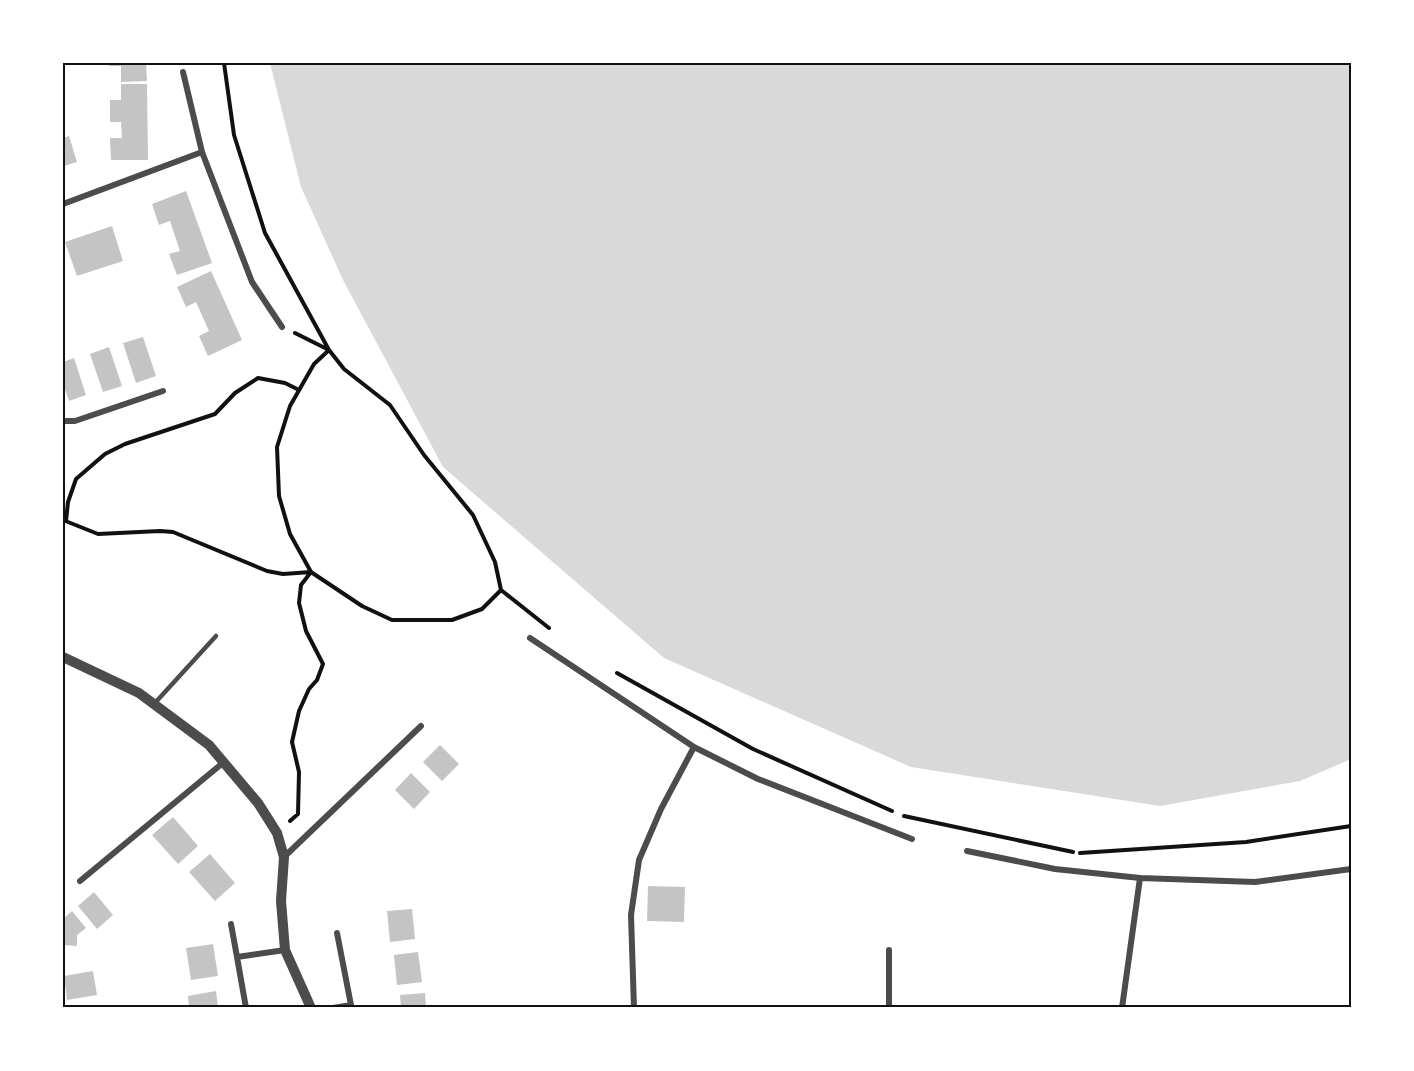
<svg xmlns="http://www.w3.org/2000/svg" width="1414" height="1071" viewBox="0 0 1414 1071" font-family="'Archivo Narrow',sans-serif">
  <rect width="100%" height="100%" fill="#fff"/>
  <!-- water -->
  <path fill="#d9d9d9" d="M270 63H1351V759L1300 781 1160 806 911 767 664 658 443 467 343 280 301 187Z"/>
  <!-- building -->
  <path fill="#c4c4c4" d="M109 63H146L147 81 121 82V66H109Z
    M121 84H147L148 160H111L110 138H122L121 122H110V100H121Z
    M69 136 77 162 64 166 63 138Z
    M186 191 212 263 177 275 169 254 180 251 170 221 159 225 152 204Z
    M112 226 123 261 77 276 65 242Z
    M211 271 242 340 208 356 199 336 209 331 196 302 186 307 177 287Z
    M143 337 156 376 136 383 123 343Z
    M109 347 122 386 103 392 90 354Z
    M74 358 86 395 69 401 63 383V362Z
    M440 745 459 764 442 781 423 762Z
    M411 773 430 792 414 809 395 790Z
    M173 817 198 846 178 864 152 835Z
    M210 854 235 883 215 901 189 872Z
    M648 886 685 887 684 922 647 921Z
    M94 892 113 915 97 929 78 906Z
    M412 909 415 939 390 942 387 911Z
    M72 911 86 928 77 935V946L63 945V919Z
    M213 944 218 976 191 980 186 948Z
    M418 952 422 982 397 985 394 955Z
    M93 971 97 995 67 1000 64 976Z
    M216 991 218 1008H189L188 996Z
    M425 993 426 1008H401L400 995Z"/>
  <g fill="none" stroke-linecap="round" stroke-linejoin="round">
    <!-- path -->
    <path stroke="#111" stroke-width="4" d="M224 63 234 135 265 233 329 350 344 369 390 405 424 455 473 515 495 562 501 590 482 609 452 620H392L362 606 311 572 290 534 279 496 277 447 290 406 314 364 329 350
      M295 333 329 350
      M63 520 98 534 160 531 173 532 267 571 283 574 311 572
      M66 521 68 502 76 479 105 454 125 444 215 414 235 393 258 378 285 383 299 390
      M501 590 549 628
      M617 673 753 749 892 811
      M904 816 1073 852
      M290 821 298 814 299 772 292 742 299 711 309 689 317 680 323 664 306 631 299 603 301 585 311 572
      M1080 853 1246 842 1351 826"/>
    <!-- service -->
    <path stroke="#4c4c4c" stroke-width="4.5" d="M154 704 216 636"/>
    <!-- minor -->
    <path stroke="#4c4c4c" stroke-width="6" d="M202 152 252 282 282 327
      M63 204 202 152 183 72
      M63 421H75L163 391
      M530 638 694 747 661 809 639 860 631 915 634 1008
      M694 747 758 779 912 839
      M967 851 1055 869 1140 878 1122 1008
      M284 857 421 726
      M1140 878 1255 882 1351 869
      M80 881 224 762
      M231 924 237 957
      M246 1008 237 957 285 950
      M333 1008 351 1005 337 933
      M889 1008V950"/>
    <!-- tertiary -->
    <path stroke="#4c4c4c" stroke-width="10" d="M63 657 139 693 209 745 258 803 277 833 284 857 281 901 285 950 311 1008"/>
  </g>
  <!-- border -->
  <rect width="1414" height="1071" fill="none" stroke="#ffffff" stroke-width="129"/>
  <rect x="64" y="64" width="1286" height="942" fill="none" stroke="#111" stroke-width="2"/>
</svg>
